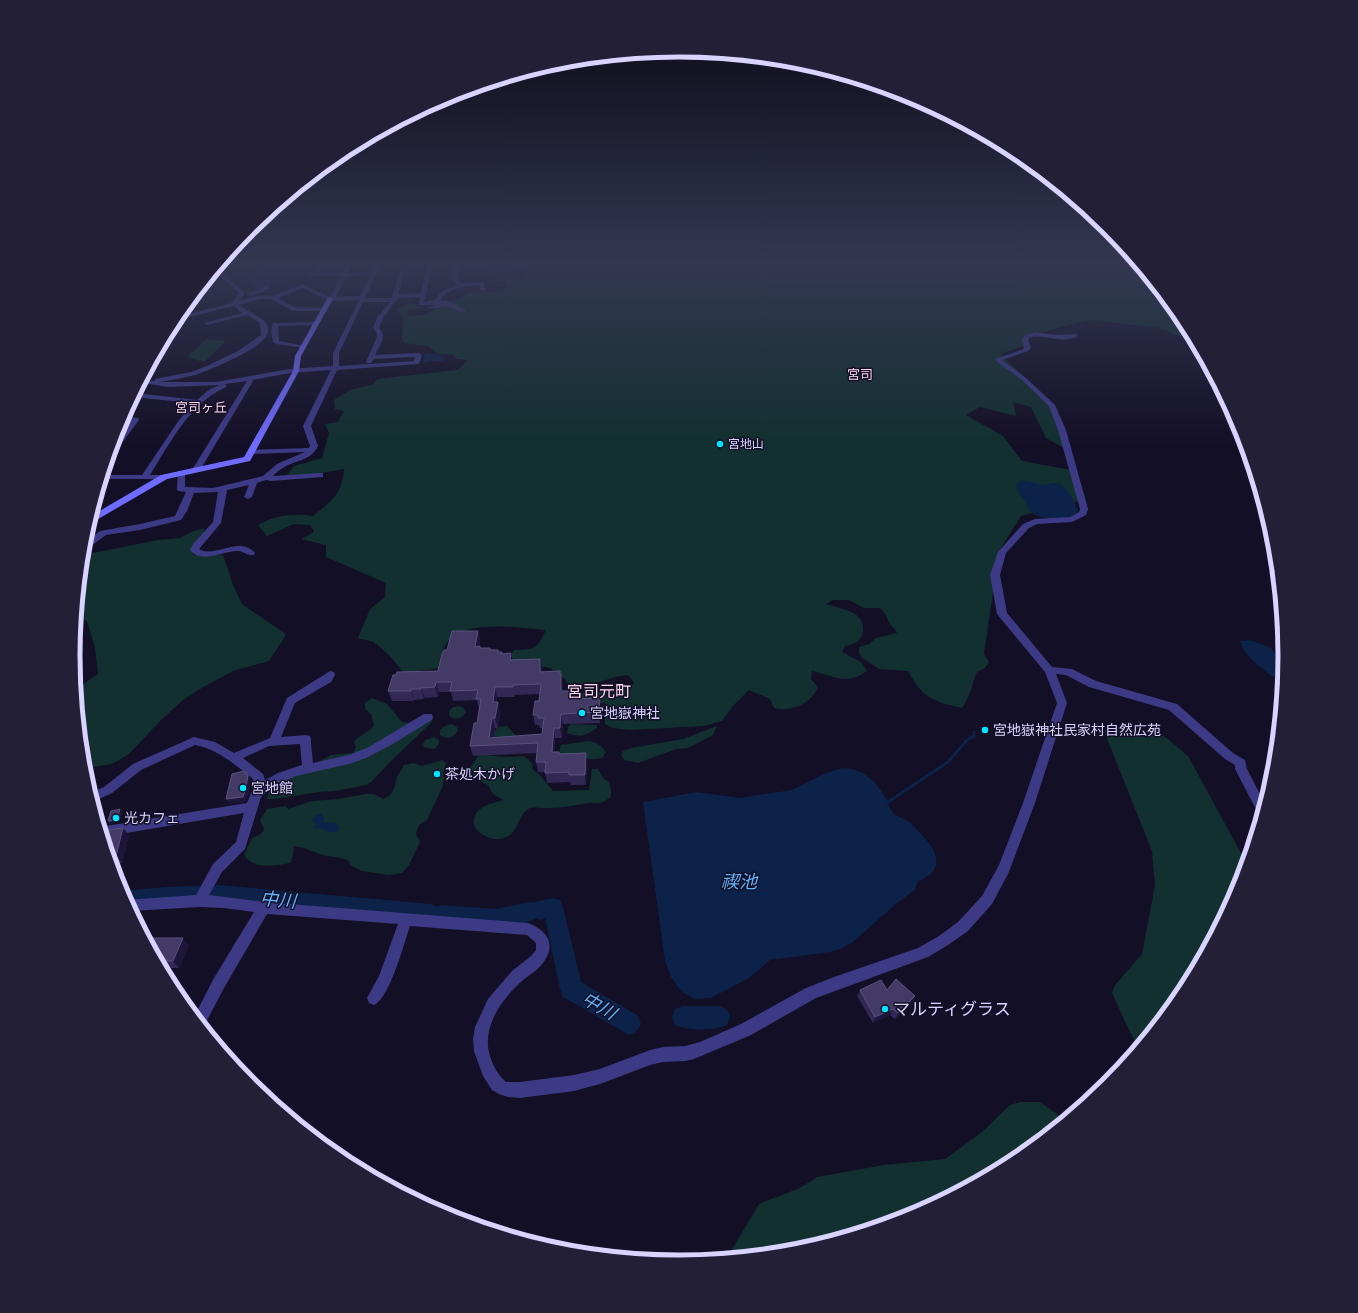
<svg xmlns="http://www.w3.org/2000/svg" width="1358" height="1313" viewBox="0 0 1358 1313" font-family="'Nunito Sans','Noto Sans JP',sans-serif">
  <rect width="100%" height="100%" fill="#130f26"/>
  <!-- green -->
  <path fill="#12302f" d="M478 261H1135L1183 320 1196 343 1160 328 1088 320 1035 334 1023 346 1000 354 1020 373 1058 416 1066 449 1046 438 1031 407 1013 402 1016 416 980 407 966 415 1003 436 1022 461 1071 470 1079 501 1021 516 999 551 984 654 989 662 985 668 977 672C972 683 970 698 962 708 933 701 923 699 908 671L879 669 861 657 859 652V647L869 644 876 638 897 633C896 628 891 627 889 622 886 616 886 614 880 608H864L849 600H833L826 604C835 607 846 609 853 613 864 618 867 634 857 642 854 644 849 645 845 646L842 652 861 662 867 671C846 686 835 676 812 671L811 679 818 687C811 704 792 712 774 708L770 699 749 690 733 706 722 721 704 726 629 730 613 728 605 724V712L608 704 573 701V697C591 687 619 695 634 684L631 678 627 675C604 677 592 691 567 683L564 678 552 672V669L545 667H517L510 656 514 650C535 650 537 649 546 630 519 628 463 618 446 644 442 650 441 661 440 668L404 673 390 656 374 642 358 638 370 609 385 597 386 583 326 557V545L301 539 314 532 310 525 294 524 267 536 258 525C277 515 292 513 313 516 332 501 342 494 344 469L316 474 287 475 294 466 322 458 329 433 325 424 338 422 344 411 335 409 334 400 350 390 374 384 377 379 457 370 468 360 456 359 451 354H438L428 346 404 343 402 338 403 317 397 310 402 305 411 303 422 307 417 309 408 310 406 316 423 315 433 311 436 306 463 297 468 293 501 291 506 287 505 282 495 280 502 275 517 278 523 277 522 273 532 266 546 262C538 261 526 266 519 263L493 264Z
    M206 339 226 341 204 362 187 357Z
    M204 528 205 535 196 546 193 555H223L233 585 242 604 284 633 286 635 269 661 233 671 200 689 183 700 161 720 129 754 112 764 87 768 82 749 76 689 98 674 95 648 87 621 76 617 83 555 158 540 180 538 191 532Z
    M372 698 387 704 402 722 410 723 433 719 432 722 392 760 371 782 366 785 335 791 319 792 275 799H267L270 788 284 778 314 764 331 755 353 753 356 747 354 742C360 734 368 733 374 726L371 714 365 709V703Z
    M459 706 464 708 466 712C462 719 455 721 449 715V711L453 707Z
    M451 724 456 726 458 730C454 738 447 740 440 735V730L445 726Z
    M571 724 597 725V728C585 736 581 738 567 733L568 727Z
    M507 726 517 737 484 741 496 730 497 727Z
    M717 726 713 735 688 748 676 749 638 763 624 760 621 755 623 751 631 748 683 739Z
    M1110 727 1156 731 1168 739 1188 756 1247 864 1239 889 1183 994 1139 1048 1130 1032 1112 993 1115 985 1142 954 1155 885 1152 851 1104 731Z
    M434 737 440 741 436 748 432 749 424 747 423 744 425 740Z
    M588 741C597 742 601 745 606 752L602 758C590 761 576 758 563 758L559 753 561 745Z
    M483 755 508 757 524 756 532 763 533 770 539 774 553 791 589 790 592 769H598L604 779 609 782 611 790V797C608 799 605 801 600 803 596 804 592 802 588 803 582 803 576 806 570 806 561 808 551 808 542 808 539 808 533 807 530 808 516 814 521 837 499 839 484 840 465 826 478 811 485 804 495 803 503 800L493 794 488 785 474 778 469 769 478 756Z
    M442 760 446 763 443 775 444 779 442 788 427 820 419 825 416 834 420 842 409 865 402 873 389 875 362 871 350 865 349 861C342 857 335 857 327 856 316 854 306 847 294 846L293 856 290 863C274 866 254 870 244 855L252 838 261 834 264 829 260 820 267 809 286 806 288 809 312 801 338 799 366 794H374L383 799C395 794 394 788 397 777 399 773 402 769 404 765L413 763 422 766Z
    M1020 1102H1040L1066 1120 1016 1161 911 1217 797 1251 727 1258 759 1204 800 1188 817 1177 884 1165 945 1159 982 1132 1010 1105Z"/>
  <!-- water -->
  <path fill="#0c2248" d="M261 261H302L305 267 300 273H296C289 281 266 289 255 289L248 282Z
    M425 353 438 354 445 358 444 360C438 363 436 361 432 361 429 360 427 363 423 362Z
    M1020 481C1029 480 1036 485 1045 485 1048 485 1051 483 1054 483 1067 483 1074 501 1078 511 1070 521 1044 521 1034 514 1028 510 1027 504 1023 499 1019 494 1016 491 1017 485Z
    M1250 640 1271 648 1276 655 1285 657 1283 684C1269 673 1245 660 1240 641Z
    M842 768C861 768 876 780 885 797 888 803 890 809 894 814 898 817 903 818 908 821 913 824 917 830 921 834 938 851 946 871 918 881L915 890 897 903 853 942 841 949 830 952 770 960 749 978 711 998 695 999 682 992 671 977 665 961 643 802 697 792 740 798 792 790 826 773Z
    M316 814H321L324 817V823C329 823 334 821 339 826V831C326 835 325 827 314 828V827L317 824 312 821Z"/>
  <g fill="none" stroke-linecap="round" stroke-linejoin="round">
    <!-- stream-far2 -->
    <path stroke="#0c2248" stroke-width="1.5" d="M217 267 244 291 253 292"/>
    <!-- stream-far1 -->
    <path stroke="#0c2248" stroke-width="2.5" d="M974 732V737"/>
    <!-- stream -->
    <path stroke="#0c2248" stroke-width="3" d="M888 802 948 762 967 740 974 736"/>
    <!-- river -->
    <path fill="#0c2248" fill-rule="evenodd" d="M219 885 431 904 437 907 441 905 496 909 529 902C537 905 547 895 560 900L563 907 581 982 637 1015 641 1023 637 1031 629 1035 563 997 560 989 545 918 540 920 537 918C513 931 460 932 435 922L431 924 219 903 129 908 120 891 165 887Z
      M683 1006H719L727 1009 730 1017 727 1025C713 1031 689 1031 675 1025L672 1017 675 1009Z"/>
    <!-- street -->
    <path fill="#3d3a85" fill-rule="evenodd" d="M316 261H321L324 264 323 268 317 273H342L348 261H353L348 273 372 272 377 261H382L365 298H392L402 261H408L398 294 421 293 428 261H434L424 302 435 300 441 292 457 285 451 278 455 261C459 261 464 261 468 261 479 263 488 269 499 269 510 269 520 261 529 261L523 267 499 272 460 263 457 278 461 283 483 282 486 290 481 291 479 285C467 286 445 288 440 301 449 299 457 306 465 310V312H461L448 306 428 309V307L436 305H419L420 297 398 298 383 318 379 328C387 337 380 345 375 355L419 353 422 355 419 364 337 370 311 426 318 446C311 461 295 460 283 468 279 470 276 473 273 476L320 473H323V477L271 481 266 480 257 483 252 497 248 499 244 497 249 485 227 490 221 523 199 549C215 559 239 535 255 553L254 555C248 556 245 552 239 551 223 550 202 565 190 550L193 544 213 522 218 492 194 493 187 511 181 520 140 530 106 535 91 546H85L84 544 85 542 100 531 140 524 175 516 186 492 178 491 177 489 178 471H181L185 473V487L213 488 263 476 277 464 305 452 252 454 248 452 249 450 309 448 310 446 303 426 331 370 290 373 252 380 253 381 199 472H193L192 470 247 381 225 384 227 386 226 387C190 403 170 443 150 475H167V479H102L103 475H142L177 423 193 403 133 397 135 393 197 400 210 389 220 385 168 387 143 383V381H155V379L191 372 207 366 238 351 261 335 260 323 247 315 207 325 204 323 242 313 234 306 174 321 177 317 232 303 239 293 215 271 217 268 245 293 239 301 262 295 273 296 302 284 330 297 341 276H310V274L318 267ZM346 276H370L360 296 336 297ZM302 288 330 301 359 300 333 353V366L290 369 216 382H159C171 380 183 378 195 375 209 370 261 349 267 335 269 331 268 325 265 321L239 305 262 299 273 300 293 311H325L326 310 323 308 294 307 278 298ZM363 302H390L377 318 373 328 377 333V337L366 362 367 363H371L374 359 415 357 414 361 339 366V353Z
      M267 286 269 287V289L250 296 247 294Z
      M318 322 319 323 316 325 278 326 279 341 305 346V348L276 344 273 342 271 331 273 323Z
      M1035 332 1055 335 1075 334 1078 336C1066 344 1043 334 1029 337L1028 340 1031 348 1028 351 1002 360 1026 378 1055 405 1066 430 1088 509 1086 515 1072 522 1037 524 1029 528 1006 553 1000 575 1007 613 1052 667 1072 669 1096 681 1177 704 1233 753 1245 760 1247 769 1265 804 1262 815H1259L1235 769V765L1225 759 1169 710 1089 687 1066 675 1056 674 1067 703 1035 803 1008 874 992 904 968 931 948 945 928 957 816 998 751 1035 694 1059 685 1061 663 1062 650 1065 600 1084 574 1091 520 1098 508 1097 499 1094 492 1090 483 1076 474 1051 473 1039 475 1027 488 999 512 971 531 956 536 950V943L527 935 410 926C404 943 390 998 374 1005L369 1003 367 998 379 976 398 924 267 914 224 988 203 1028 194 1017 214 978 254 912 224 908 200 907 131 911 125 900 196 895 213 864 236 842 244 813 103 837 100 827 247 803 252 791 253 779C236 765 217 749 195 745L141 770 112 793 95 801 93 802 90 793 104 787 133 764 194 737 215 742 234 753 270 738 287 698 330 671 334 672 335 675 331 682 295 703 281 737 306 735 310 736 311 739V743L313 763 349 755 367 748 424 714H432L433 717 432 720 391 745 366 758 349 764 296 776 274 786 261 797 245 849 222 872 209 895 264 902 528 923C547 930 557 944 543 963 537 971 529 975 522 981 502 999 481 1027 490 1056 493 1066 498 1075 506 1082H520L574 1075 600 1069 650 1050 663 1047 685 1046 700 1042 741 1024 806 988 834 977 918 948 939 936 958 922 982 896 999 865 1023 803 1057 703 1045 672 997 614 990 575 998 552 1023 524 1035 519 1070 517 1079 512 1080 509 1058 430 1049 406 1022 380 997 362 995 359 1024 349 1022 340 1024 336ZM300 744 302 765 278 773 265 780 263 774 243 758 269 746Z
      M123 416 138 418 139 420 113 455H109L113 445 130 421 121 420Z"/>
    <!-- secondary -->
    <path fill="#6f6bff" fill-rule="evenodd" d="M330 297 333 299 301 356 299 371 250 461 167 479 93 522H89L91 516 161 475 244 457 293 371 295 356 327 299Z"/>
  </g>
  <!-- wall -->
  <path fill="#312854" fill-rule="evenodd" d="M478 631 480 641 479 647 481 648 490 650H498L499 652H502V654L511 653 512 660 542 669V672L560 674 563 684V691L572 699 601 708 600 723 563 724 562 738H555L554 752 587 763 586 785H571L570 782 547 783 545 772H538L536 762 537 753 473 756 470 746 477 723 480 709H479L477 700 453 701 451 692H439L438 697 425 698 424 699 414 700V701H392L388 691 438 671 447 650ZM540 694 539 701 533 715 535 725H539L540 728H543L542 734 493 738 495 728H498L500 712 497 702V697H515V695Z
    M101 831 129 835 122 863 111 864Z
    M145 938 189 945 179 968H161Z
    M860 990H887L915 996 912 1002 895 1019 890 1015 873 1023 857 996Z"/>
  <!-- shaded-wall -->
  <path fill="#1d163a" d="M478 631 480 641 477 657 475 647Z
    M511 653 513 663 510 660Z
    M540 659 542 669V682L540 672Z
    M561 674 563 684V701L561 691Z
    M436 682 439 692 438 697 435 687Z
    M495 687 497 697 495 712 493 702Z
    M421 688 425 698 424 699 421 689Z
    M411 689 414 700V701L411 691Z
    M600 698 601 708 600 723 599 712Z
    M498 702 500 712 498 728 495 718Z
    M561 714 563 724 562 738 560 728Z
    M492 718 495 728 492 745 489 738Z
    M554 728 555 738 553 762 552 752Z
    M586 753 587 763 586 785 585 775Z
    M248 775 251 780 249 793 246 802 229 804 226 799Z
    M120 809 122 812 119 822 110 824 108 821Z
    M123 828 129 835 122 863 116 856Z
    M183 938 189 945 179 968 173 961Z
    M915 996 912 1002 895 1019 898 1013Z
    M893 1009 890 1015 873 1023 875 1017Z"/>
  <!-- building -->
  <path fill="#433a66" stroke="#5a527e" fill-rule="evenodd" d="M452 631H478L475 647 480 646V648H490V650H498V652H502L501 654 511 653 510 660 540 659V672L560 671V674H561V691H571V699L600 698 599 712 561 714 560 728H554L552 752H559V754L586 753 585 775H569V772L545 773 546 762H536L538 743 470 746 474 723H477L481 699H476L478 690 450 691 452 682H436L435 687 421 688V689H411V691H388L393 675H396L397 672 438 671 442 654 444 650H447ZM541 684 539 701H535L533 715H538V718H544L542 734 489 738 492 718H495L498 702H493L495 687H513V685Z
    M244 771 248 775 246 788 243 797 226 799 232 774Z
    M120 809 117 820 108 821 111 811Z
    M123 828 116 856 109 857 101 831Z
    M145 938H183L173 961H158Z
    M896 979 915 996 898 1013 893 1009 875 1017 860 990 881 980 887 990Z"/>
  <!-- sky -->
  <linearGradient id="sky" x2="0" y2="1"><stop stop-color="#0a0815"/><stop offset="0.59" stop-color="#333752"/><stop offset="1" stop-color="#333752" stop-opacity="0"/></linearGradient>
  <rect width="1358" height="445" fill="url(#sky)"/>
  <!-- markers -->
  <g fill="#00e5ff" stroke="#130f26" stroke-width="1.5">
    <circle cx="720" cy="444" r="4"/>
    <circle cx="582" cy="713" r="4"/>
    <circle cx="985" cy="730" r="4"/>
    <circle cx="437" cy="774" r="4"/>
    <circle cx="243" cy="788" r="4"/>
    <circle cx="116" cy="818" r="4"/>
    <circle cx="885" cy="1009" r="4"/>
  </g>
  <g text-anchor="middle" dominant-baseline="central" stroke-width="3" stroke-linejoin="round" paint-order="stroke">
    <!-- far-poi labels -->
    <g font-size="12" fill="#d9d4ff" stroke="#130f26" text-anchor="start">
      <text x="728" y="444">宮地山</text>
    </g>
    <!-- far-quarter labels -->
    <g font-size="13" fill="#ffd6f0" stroke="#130f26">
      <text x="860" y="375">宮司</text>
      <text x="201" y="408">宮司ヶ丘</text>
    </g>
    <!-- poi labels -->
    <g font-size="14" fill="#d9d4ff" stroke="#130f26" text-anchor="start">
      <text x="590" y="713">宮地嶽神社</text>
      <text x="993" y="730">宮地嶽神社民家村自然広苑</text>
      <text x="445" y="774">茶処木かげ</text>
      <text x="251" y="788">宮地館</text>
      <text x="124" y="818">光カフェ</text>
    </g>
    <!-- quarter labels -->
    <g font-size="16" fill="#ffd6f0" stroke="#130f26">
      <text x="599" y="692">宮司元町</text>
    </g>
    <!-- near-poi labels -->
    <g font-size="17" fill="#d9d4ff" stroke="#130f26" text-anchor="start">
      <text x="893" y="1009">マルティグラス</text>
    </g>
    <!-- near-water labels -->
    <g font-size="18" font-style="italic" fill="#62b6ff" stroke="#130f26">
      <text x="739" y="882">禊池</text>
      <text transform="translate(278 900) rotate(5)">中川</text>
      <text transform="translate(599 1006) rotate(30)">中川</text>
    </g>
  </g>
  <!-- crop -->
  <path d="M0 0H1358V1313H0ZM80 656a599 599 0 1 1 1198 0a599 599 0 1 1-1198 0Z" fill="#231f37" fill-rule="evenodd"/>
  <path fill="none" stroke="#d9d4ff" stroke-width="5" d="M80 656a599 599 0 1 1 1198 0a599 599 0 1 1-1198 0Z"/>
</svg>
